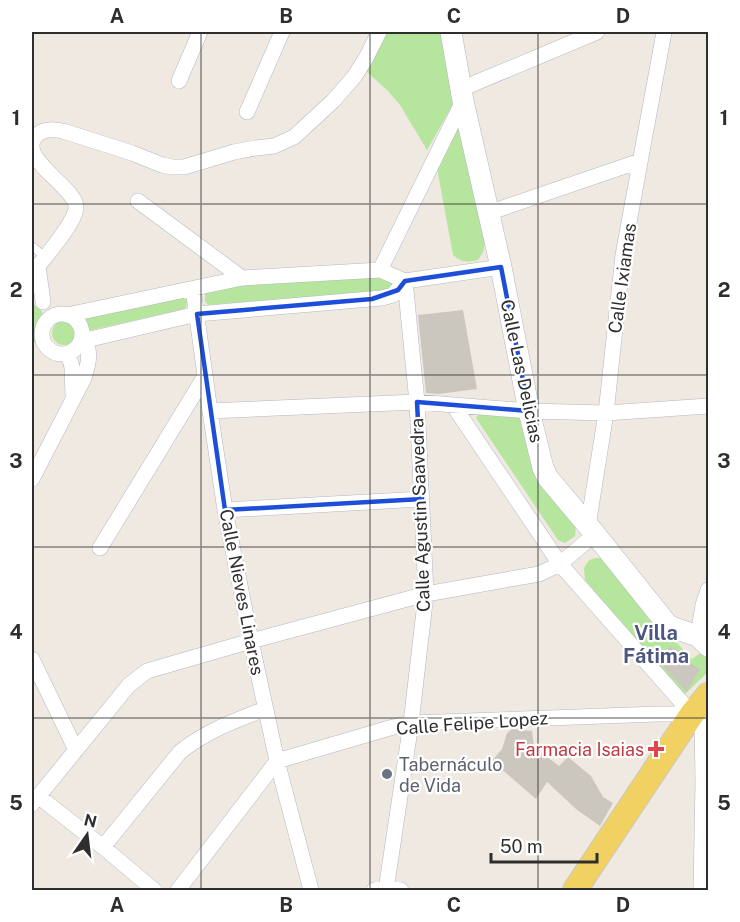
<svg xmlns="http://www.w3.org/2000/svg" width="740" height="922" viewBox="0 0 740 922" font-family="'Public Sans',sans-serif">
  <rect width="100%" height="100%" fill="#efe9e1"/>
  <!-- green -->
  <path fill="#b6e59e" d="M383 32H442L456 99 427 150 400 105 388 91 364 69Z
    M457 128 461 131 485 244 483 252 478 260C467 263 461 262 453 255L437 168Z
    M389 276 394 286 390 290 208 305 205 301V293L245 284Z
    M181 298 186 299 187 303 186 308 180 310 87 331 83 315Z
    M32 303 41 310 44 316C37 324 36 331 38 341L32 343Z
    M52 333a12 12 0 1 1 24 0a12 12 0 1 1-24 0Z
    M480 412 520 415 576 527 575 536 565 543 558 540 476 418Z
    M596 558H603L660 625 692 659 704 650 708 655V672L683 696 585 580 584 568 589 560Z"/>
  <!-- building -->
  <path fill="#cbc7bf" d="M463 310 477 389 438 394 426 393 418 315Z
    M670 646 688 656 685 660 700 669 687 692 660 663Z
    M512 729 532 731 534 747 559 766 568 757 591 776 603 797 613 803 600 826 576 809 547 782 536 799 492 761 502 749 507 733Z"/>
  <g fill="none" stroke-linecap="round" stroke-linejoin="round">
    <!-- lane casing -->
    <g stroke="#b4b7c1" stroke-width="9">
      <path id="lane" d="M32 246 46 258"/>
    </g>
    <!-- street casing -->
    <g stroke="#b4b7c1" stroke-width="16">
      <path id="street" d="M179 81 200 32
        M461 89 597 32
        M247 112 282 32
        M138 201 242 278
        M488 213 640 161
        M38 266 43 302
        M380 270 463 101
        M32 274C42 260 75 224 76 208 78 188 15 158 36 136 43 128 54 129 63 131L132 153 162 165 173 167H184L234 152 256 148 274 146 294 137 333 101 354 77 366 58 379 32
        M193 289 210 411 225 510 251 641 277 761 311 890
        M42 334a20 20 0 1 1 40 0a20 20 0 1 1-40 0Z
        M67 315 242 278 380 270 405 281 501 267
        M80 343 86 340 197 314 382 298 393 295 405 281
        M68 353 72 367 73 397
        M453 405 560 564 692 714 702 722 703 781 701 890
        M210 411 417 402 529 411 606 413 708 406
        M32 479 84 378C90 360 91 350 82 332
        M225 510 422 499
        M588 526 606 413 623 255 664 32
        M100 548 205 376
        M698 636 703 605 708 590
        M32 659 76 750
        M38 796 103 847 154 890
        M32 804 129 685 147 671 251 641 426 594 539 574 560 564 595 534
        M103 847 180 752C206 731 234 721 265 709
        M178 890 277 761 393 727 411 723 658 714H692
        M374 890 387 888 401 890
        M386 890 411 723 426 594 417 402 405 281"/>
    </g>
    <!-- secondary casing -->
    <g stroke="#b4b7c1" stroke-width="22">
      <path id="secondary" d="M451 32 463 101 501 267 529 411 543 468 548 478 595 534 667 624 674 628 698 636 708 646"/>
    </g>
    <!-- primary casing -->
    <g stroke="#c9c9c9" stroke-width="26">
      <path id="primary" d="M575 890 692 714 708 695"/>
    </g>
    <!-- lane -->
    <use href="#lane" stroke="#fff" stroke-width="8"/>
    <!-- street -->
    <use href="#street" stroke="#fff" stroke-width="15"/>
    <!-- secondary -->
    <use href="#secondary" stroke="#fff" stroke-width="21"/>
    <!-- primary -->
    <use href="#primary" stroke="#f2d163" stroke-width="24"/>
  </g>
  <!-- marked area -->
  <path fill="none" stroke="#1d4ed8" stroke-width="4.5" stroke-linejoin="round" d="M501 267 529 411 417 402 422 499 225 510 197 314 372 299 398 290 405 281Z"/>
  <!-- grid -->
  <path fill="none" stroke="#2e2e2e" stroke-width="1.5" stroke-opacity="0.55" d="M201 32V890M370 32V890M538 32V890M32 204H708M32 375H708M32 547H708M32 718H708"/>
  <!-- markers -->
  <path fill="#e0444e" stroke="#fff" stroke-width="2" d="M653 740h6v6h6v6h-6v6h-6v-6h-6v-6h6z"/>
  <circle fill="#6b7280" stroke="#fff" stroke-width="2" cx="387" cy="774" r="6"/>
  <g text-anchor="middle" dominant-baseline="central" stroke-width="4.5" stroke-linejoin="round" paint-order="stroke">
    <!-- street labels -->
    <g font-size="18" fill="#2e2e2e" stroke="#fff">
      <text transform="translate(622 278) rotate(-82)">Calle Ixiamas</text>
      <text transform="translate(522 371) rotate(78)">Calle Las Delicias</text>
      <text transform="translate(420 515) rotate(-92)">Calle Agustin Saavedra</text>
      <text transform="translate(242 592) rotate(79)">Calle Nieves Linares</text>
      <text transform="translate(472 723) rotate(-4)">Calle Felipe Lopez</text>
    </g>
    <!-- health labels -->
    <g font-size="18" fill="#be3a42" stroke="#fff" text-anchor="end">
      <text x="644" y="749">Farmacia Isaias</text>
    </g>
    <!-- worship labels -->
    <g font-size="18" fill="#5b616d" stroke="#fff" text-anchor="start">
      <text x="399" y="764">Tabernáculo<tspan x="399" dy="21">de Vida</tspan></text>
    </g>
    <!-- neighbourhood labels -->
    <g font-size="20" font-weight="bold" fill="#4d5680" stroke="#fff">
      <text x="656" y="633">Villa<tspan x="656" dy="23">Fátima</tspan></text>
    </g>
  </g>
  <!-- border -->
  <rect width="740" height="922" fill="none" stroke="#ffffff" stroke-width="66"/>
  <!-- north arrow -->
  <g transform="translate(87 835) rotate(14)" stroke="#ffffff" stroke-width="4.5" paint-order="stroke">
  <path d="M0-4.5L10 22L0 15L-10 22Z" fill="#2e2e2e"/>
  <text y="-9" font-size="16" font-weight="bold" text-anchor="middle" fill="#2e2e2e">N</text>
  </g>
  <!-- scale -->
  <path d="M491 853v9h106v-9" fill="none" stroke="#2e2e2e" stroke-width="3"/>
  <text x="500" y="853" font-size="18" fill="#2e2e2e" stroke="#ffffff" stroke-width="4.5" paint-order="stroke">50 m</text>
  <rect x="33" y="33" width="674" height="856" fill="none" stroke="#2e2e2e" stroke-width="2"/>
  <g font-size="20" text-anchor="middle" font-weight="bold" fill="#2e2e2e">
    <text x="117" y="23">A</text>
    <text x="286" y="23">B</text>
    <text x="454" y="23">C</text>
    <text x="623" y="23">D</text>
    <text x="16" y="125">1</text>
    <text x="724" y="125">1</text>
    <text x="16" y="297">2</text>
    <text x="724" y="297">2</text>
    <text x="16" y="468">3</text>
    <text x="724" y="468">3</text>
    <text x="16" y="639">4</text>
    <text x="724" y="639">4</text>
    <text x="16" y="810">5</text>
    <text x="724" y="810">5</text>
    <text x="117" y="912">A</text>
    <text x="286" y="912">B</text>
    <text x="454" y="912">C</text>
    <text x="623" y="912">D</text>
  </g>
</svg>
